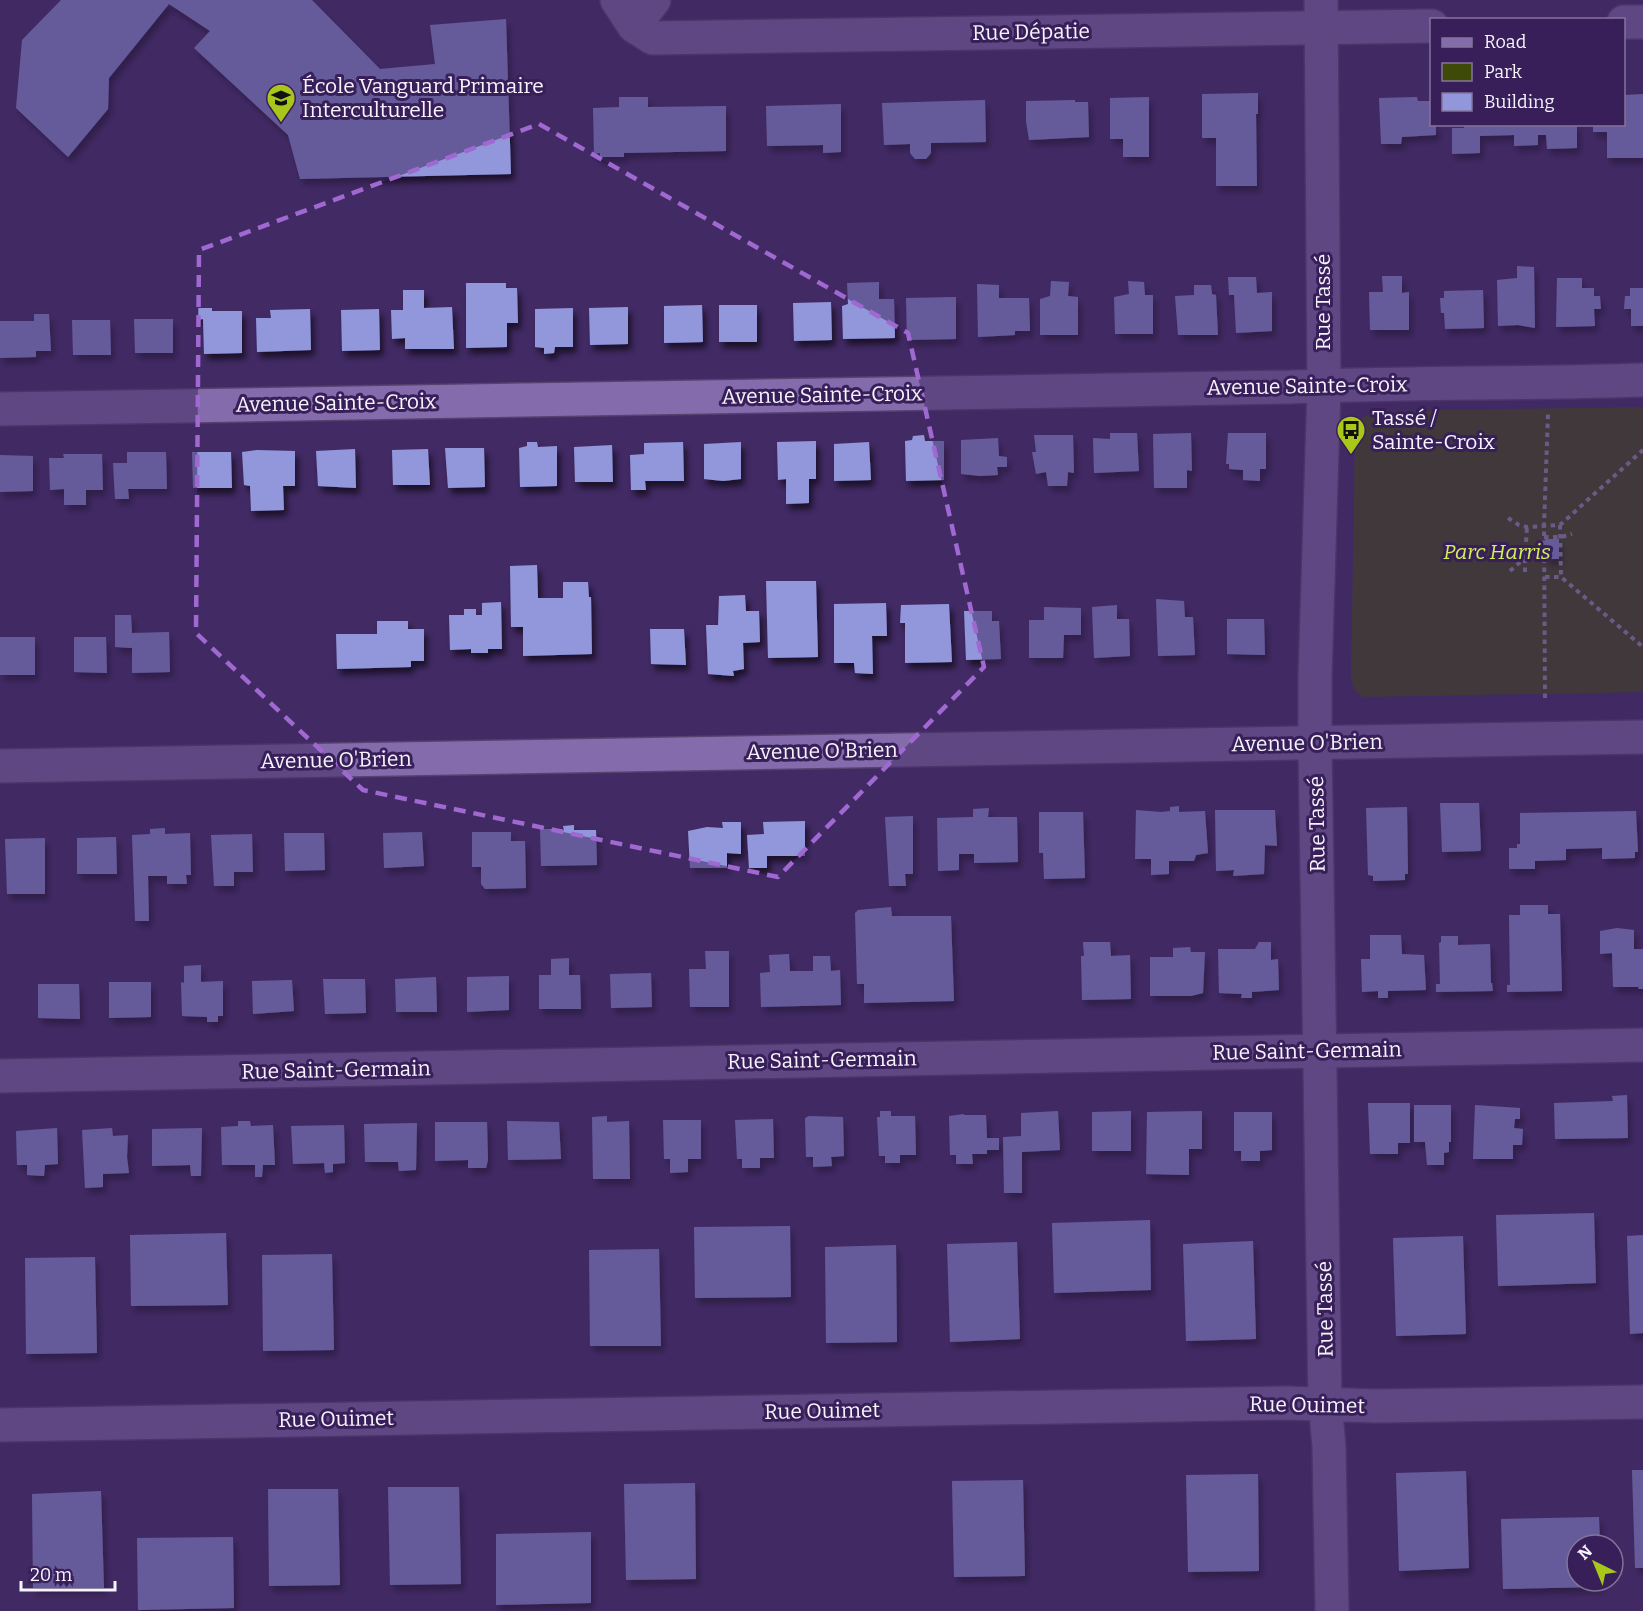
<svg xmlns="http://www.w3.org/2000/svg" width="1643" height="1611" viewBox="0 0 1643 1611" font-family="Bitter,serif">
  <defs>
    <filter id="shadow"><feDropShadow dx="3.5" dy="6" stdDeviation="3" flood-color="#0009"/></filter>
  </defs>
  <rect width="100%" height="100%" fill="#422a65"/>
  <!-- green -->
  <path fill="#3e4b08" d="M1643 407V692L1363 697C1354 691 1352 686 1351 676L1355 432C1357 419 1365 415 1377 411Z"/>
  <!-- building -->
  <path fill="#9297dc" filter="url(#shadow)" d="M61 0H312L380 69 435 64 430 25 506 19 511 174 300 179 288 135 194 48 210 31 169 4 109 78 108 109 68 157 16 108 22 40Z
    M1258 93V114H1256L1257 186H1216V138H1202V94Z
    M1643 94V158H1607V132H1593V124H1624V95Z
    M619 97H648V107L726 106V151L624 153V157H600V153L594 154 593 108 619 107Z
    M1149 97V157H1123V139H1110V98Z
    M1417 97 1418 101H1431V124H1436V135L1402 137 1401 144H1381L1379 98Z
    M985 100 986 142 931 143V153L926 159H915L910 153V144L884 145 882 103Z
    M1075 100V102H1088L1089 137 1029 140 1026 121V101Z
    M841 104V152L823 153V145L767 146 766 106Z
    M1464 124H1577V148L1547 149 1546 135H1538V145L1514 146V135L1480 136V153L1452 154V128H1464Z
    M1517 266 1534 267 1535 328 1518 325 1498 326 1497 280 1517 278Z
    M1382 276H1402V293L1409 292V330H1370L1369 292H1383Z
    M1228 277H1256L1257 293 1272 292V331L1236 333 1234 295H1229Z
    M1557 278H1582V288H1594V296H1600L1601 309H1594L1595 326 1556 327Z
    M1051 281 1069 282 1068 296 1078 297V335H1040V299L1050 296Z
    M1128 281 1144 282 1145 295H1153V334H1115L1114 297 1129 294Z
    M879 282V299H894L895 338 843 339 842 306 848 304 847 283Z
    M466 283H506V288H517L518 323H507V347L466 348Z
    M977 284 999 285V298H1029L1030 331H1015V335L978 337Z
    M1194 285H1211L1212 294 1216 295 1218 335H1178L1175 296 1194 295Z
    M1630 288H1643V326H1631V309H1624L1625 296H1630Z
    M403 290H424V308L452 307 454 349H405V338L392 339 391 310H403Z
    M1483 290 1484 328 1445 329 1444 313H1441L1440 298H1444V291Z
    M956 297V339L907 340 906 298Z
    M831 302 832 340 794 341 793 303Z
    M702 305 703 342 664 343V306Z
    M719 305H757V342H719Z
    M628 307V344L590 345 589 308Z
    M198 308H212V311H242V353L204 354 203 319 198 320Z
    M573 308V347H555L554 353 544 354V348L535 347V309Z
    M310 309 311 350 257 352 256 318H271L270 310Z
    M379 309 380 350 342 351 341 310Z
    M34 314H49L51 351H36V357L0 358V321H34Z
    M134 319H173V353H135Z
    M72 320H110L111 355H73Z
    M1110 433H1137L1139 471 1094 473 1093 438 1110 439Z
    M1191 433 1192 471 1187 470V488H1154L1153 434Z
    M1228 433H1266V469H1260V481L1243 480V470L1229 469V464H1226Z
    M924 435 925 441H944V480L906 481 905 441 912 440 913 436Z
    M1034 435H1073L1074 473 1068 472 1067 486H1048L1046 472 1036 474 1032 452H1036Z
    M998 438 999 456 1007 457V467H997L998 475 980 476 961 474V440Z
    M816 441V479H809V503L786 504V479L778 480 777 442Z
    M527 442H537L538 447 557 446V486L520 487 519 448 527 446Z
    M683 442 684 481H645L646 490H631L630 455 644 454V443Z
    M741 442V479L723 481 704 479V444Z
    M869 442 871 480 834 481V444Z
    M612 445 613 482H575L574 447Z
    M445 448H484L485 487 448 488Z
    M355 449 356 488 318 486 316 451Z
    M428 449 430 485H393L392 450Z
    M257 450 295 451V486H283L284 510 251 511 250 486 244 485 242 452Z
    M127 452H166L167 489H128L129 499H115L113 463H127Z
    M192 452H231L232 488H193Z
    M63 454H102L103 490H86V505H64V489L50 490 49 458H64Z
    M0 455 33 456V491L0 492Z
    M1545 539H1559V559H1546Z
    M537 565 538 598H563V582H588L589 597H591L592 654 523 656V627H511L510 566Z
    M766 581H816L818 657 768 658Z
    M745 595 746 611H759L760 642 743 643 744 669 733 671 734 676 708 674 706 625H718L719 596Z
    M1156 599 1184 601 1185 617H1193L1195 655 1158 656Z
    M501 602 502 649H488V653H471V649L450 650 449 615H464V609H476V615H482V603Z
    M886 603 887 636H872L873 674 855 673 854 663H834V604Z
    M949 604 952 662 905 663V623H900L901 605Z
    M1117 605V619H1129L1130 656 1094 658 1092 607Z
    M1044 607 1081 608V635H1064L1063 658H1029V620H1044Z
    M964 611H992V621H999L1001 659 966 660Z
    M115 615H131L132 633 169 632 170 672 132 673V648L115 647Z
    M1227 619H1264L1265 655 1227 654Z
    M377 621H408V629H424V661H411V667L337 669 336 634H377Z
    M650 629H684L686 665 651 664Z
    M0 637H35V675H0Z
    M74 637H106L107 673 74 672Z
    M1440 803H1479L1481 849 1480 851 1442 852Z
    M1179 806V812L1205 811 1208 853 1196 855 1194 861H1169V874L1151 875V859H1135L1136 810 1161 812 1170 811V807Z
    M1407 807 1408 874H1405V880L1373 881V876L1368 875 1366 808Z
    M989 808 988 817H1017L1018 862 974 863V854H959V870L938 871 937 818 973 817V809Z
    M1215 810H1275L1277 846 1265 845 1264 874 1233 876 1234 870 1216 871Z
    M1636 811 1638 852H1635V858L1602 859V848L1566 849V860L1535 861V869H1509V848H1517V844H1520V813Z
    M1039 812H1083L1085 878 1044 879 1043 853H1039Z
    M913 816V874H905L906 886H889L885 817Z
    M805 821V856H767V868H749L747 835 764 834 763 822Z
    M722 822H741V854L727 853V868H690L688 831 707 827 723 828Z
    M574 825V830H596L597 865 541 866 540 829H562V831H564L563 826Z
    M165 828V834L190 833 191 875H186L187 884H167V876H148L149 921H135L132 835 150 834V829Z
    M422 832 424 866 384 868 383 833Z
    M472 832H511V841H525L526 888 485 889 481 884V867H472Z
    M284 833H324L325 870 285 871Z
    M252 834 253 872H234V886H214L211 835Z
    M116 837 117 874H77V838Z
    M45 838V894H7L5 839Z
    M1520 905H1548V914H1560L1562 991 1507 992V985H1510L1509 915H1520Z
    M891 907 892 916H951L954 1001 864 1003V984H857L855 913 858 910Z
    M1617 928 1634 930V949H1643V989H1638L1639 987H1613L1612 953 1600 954V931Z
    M1370 935H1401L1402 954 1424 955 1426 990 1388 991V998H1378V991L1362 992 1361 959H1370Z
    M1441 936H1458V945L1490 944 1491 983H1492L1493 991 1436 992V984H1440L1439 943 1441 942Z
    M1083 942H1110L1111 956 1130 955 1131 999 1082 1000 1081 956H1084Z
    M1259 942H1271V960L1278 959 1279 990 1252 992V998H1241L1242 994 1219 993 1218 949H1255Z
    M1190 947 1191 952H1205L1203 993 1191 996H1150V957H1173V948Z
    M705 951H729V1007H690L689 969H706Z
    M789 954 790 971H813V956H830L831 971 840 970 841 1005 761 1007 760 973 770 972 769 955Z
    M569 958V975H580L581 1009H539V975H551V959Z
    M201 965V982L223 981V1016H218V1022H207V1017L182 1016 181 982 184 983V966Z
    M651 973 652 1007 611 1008 610 974Z
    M509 976V1010L467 1012V977Z
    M436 977 437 1012H396L395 979Z
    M323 979H365L366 1013 325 1014Z
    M292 980 294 1011 253 1014 252 981Z
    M109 982H151V1017L109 1018Z
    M38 984H79L80 1019 38 1018Z
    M1627 1095 1628 1138 1555 1139 1554 1103 1613 1101 1612 1096Z
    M1368 1103H1410V1143H1398V1154H1370Z
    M1414 1105H1451V1142H1449V1152L1444 1153V1165H1427L1425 1142H1414Z
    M1475 1105 1520 1108V1119H1515L1514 1128 1523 1129 1522 1145H1513V1159H1473Z
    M880 1111H891V1116H915L916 1155H900V1163H885V1156H879L877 1117H880Z
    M1058 1111 1060 1150 1022 1152V1193H1004L1003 1137 1021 1136V1113Z
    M1131 1111V1151H1092V1112Z
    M1202 1111V1149H1189V1175L1146 1174 1147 1112Z
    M1234 1112H1272V1150L1260 1151V1161H1241V1151H1234Z
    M964 1114V1115H986L987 1138H999V1150H987V1154H972L973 1164H956V1155H950L949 1116Z
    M607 1116V1122L629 1121 630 1179H593L592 1117Z
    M809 1116 843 1117 844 1156 831 1157 832 1166 813 1167V1157H806L805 1118Z
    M773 1119 774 1158H760V1168H742V1159H737L735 1120Z
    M663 1120H701V1159H688V1172L670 1173V1159H664Z
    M238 1121H250L251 1126 273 1125 275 1165H263L262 1177H255V1165H222L221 1127 238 1126Z
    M507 1121 559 1122 561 1159 508 1160Z
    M435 1122H487L488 1160 486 1168H468V1160L435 1161Z
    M417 1123 416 1170 399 1171 398 1162H365L364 1124Z
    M344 1125 345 1163 333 1164V1172L325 1173 324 1163 293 1164 291 1126Z
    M57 1128 58 1164 45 1165 44 1176 27 1175V1165H17L16 1131Z
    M112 1128 113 1136 128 1135 127 1157 129 1173 103 1174V1187L85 1188 82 1130Z
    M202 1128 201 1176H191L190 1165 152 1166V1129Z
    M1594 1213 1596 1283 1498 1286 1496 1215Z
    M1150 1220 1151 1290 1054 1293 1052 1223Z
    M790 1226 791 1297 695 1298 694 1227Z
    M226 1233 228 1305 131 1306 130 1235Z
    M1643 1235V1333L1630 1334 1627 1236Z
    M1463 1236 1466 1334 1396 1336 1393 1238Z
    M1253 1241 1256 1339 1186 1341 1183 1244Z
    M1017 1242 1020 1339 950 1342 947 1244Z
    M896 1245 897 1342 826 1343 825 1247Z
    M659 1249 661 1346H590L589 1250Z
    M332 1254 334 1350 263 1351 262 1255Z
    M95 1257 97 1353 26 1354 25 1258Z
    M1632 1470H1643V1568H1635Z
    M1466 1471 1469 1568 1399 1571 1396 1473Z
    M1258 1474 1259 1571 1188 1572 1186 1475Z
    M1023 1480 1025 1576 954 1577 952 1481Z
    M695 1483 696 1579 626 1580 624 1484Z
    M388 1487H459L461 1584 390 1585Z
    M268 1489H338L340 1585 269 1586Z
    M101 1491 104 1588H33L32 1494Z
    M1599 1517 1600 1545H1577V1581H1601V1587L1503 1589 1501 1519Z
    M591 1532V1603L496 1605V1534Z
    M233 1537 234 1608 138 1610 137 1538Z"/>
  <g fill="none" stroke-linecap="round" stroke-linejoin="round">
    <!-- street casing -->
    <g stroke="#56416f" stroke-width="36">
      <path id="street" d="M617 0 634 26 653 38 1432 26
        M1321 0 1324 386 1315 678V743L1325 1403 1329 1446 1332 1611
        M1624 22H1643
        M634 26 654 0
        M0 409 1290 387C1408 382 1525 384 1643 380
        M0 1076 1643 1045
        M0 1425 1287 1403 1376 1406 1643 1402"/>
    </g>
    <!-- secondary casing -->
    <g stroke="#56416f" stroke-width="36">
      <path id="secondary" d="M0 766 1643 737"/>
    </g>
    <!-- path -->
    <path stroke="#a093b4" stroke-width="4" stroke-dasharray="4.5 4.5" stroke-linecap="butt" d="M1508 518 1519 525 1527 527 1560 525 1643 450
      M1560 525 1561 577
      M1544 537H1561L1572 534
      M1510 571 1525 558 1527 527
      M1525 572V559
      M1545 577H1561L1643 647
      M1545 698 1544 526 1548 414"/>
    <!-- street -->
    <use href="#street" stroke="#836bac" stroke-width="33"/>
    <!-- secondary -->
    <use href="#secondary" stroke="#836bac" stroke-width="33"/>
  </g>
  <!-- marked area -->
  <path d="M0 0H1643V1611H0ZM539 124 908 333 984 667 778 877 363 790 196 633 199 250Z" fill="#422a65" fill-opacity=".55" fill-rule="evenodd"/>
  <path fill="none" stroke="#a068d1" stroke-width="4.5" stroke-dasharray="12 8" stroke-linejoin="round" d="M539 124 908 333 984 667 778 877 363 790 196 633 199 250Z"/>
  <!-- icons -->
  <defs>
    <g id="school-pin" transform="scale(1.5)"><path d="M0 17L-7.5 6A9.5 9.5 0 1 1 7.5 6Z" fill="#a9c71a" stroke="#381f59"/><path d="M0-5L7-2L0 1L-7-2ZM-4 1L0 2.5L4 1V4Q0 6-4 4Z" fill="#111"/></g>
    <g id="bus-pin" transform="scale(1.5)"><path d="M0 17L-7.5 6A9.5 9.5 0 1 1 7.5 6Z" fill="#a9c71a" stroke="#381f59"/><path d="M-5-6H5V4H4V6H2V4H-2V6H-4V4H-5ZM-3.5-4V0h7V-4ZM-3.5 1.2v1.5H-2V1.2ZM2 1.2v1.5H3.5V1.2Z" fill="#111"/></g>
  </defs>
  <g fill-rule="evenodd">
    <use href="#school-pin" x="281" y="98"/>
    <use href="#bus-pin" x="1351" y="430"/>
  </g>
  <g text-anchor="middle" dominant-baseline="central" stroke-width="6" stroke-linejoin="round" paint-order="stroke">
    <!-- street labels -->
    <g font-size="21" fill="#f5f3fb" stroke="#381f59">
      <text transform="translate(1031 32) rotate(-1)">Rue Dépatie</text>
      <text transform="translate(1323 302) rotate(-90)">Rue Tassé</text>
      <text transform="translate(1307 386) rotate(-1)">Avenue Sainte-Croix</text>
      <text transform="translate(822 395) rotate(-1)">Avenue Sainte-Croix</text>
      <text transform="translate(336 403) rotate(-1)">Avenue Sainte-Croix</text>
      <text transform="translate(1307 743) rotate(-1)">Avenue O'Brien</text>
      <text transform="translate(822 751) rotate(-1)">Avenue O'Brien</text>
      <text transform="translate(336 760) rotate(-1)">Avenue O'Brien</text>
      <text transform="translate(1317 824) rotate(-91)">Rue Tassé</text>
      <text transform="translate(1307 1051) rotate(-1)">Rue Saint-Germain</text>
      <text transform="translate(822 1060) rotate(-1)">Rue Saint-Germain</text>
      <text transform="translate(336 1070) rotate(-1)">Rue Saint-Germain</text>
      <text transform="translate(1325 1309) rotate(-91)">Rue Tassé</text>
      <text transform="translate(1307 1405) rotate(1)">Rue Ouimet</text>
      <text transform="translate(822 1411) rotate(-1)">Rue Ouimet</text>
      <text transform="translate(336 1419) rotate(-1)">Rue Ouimet</text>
    </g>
    <!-- poi labels -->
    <g font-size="21" fill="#f5f3fb" stroke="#381f59" text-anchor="start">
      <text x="302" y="86">École Vanguard Primaire<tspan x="302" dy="24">Interculturelle</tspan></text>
      <text x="1372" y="418">Tassé /<tspan x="1372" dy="24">Sainte-Croix</tspan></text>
    </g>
    <!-- park labels -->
    <g font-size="21" font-style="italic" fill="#d1f156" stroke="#381f59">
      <text x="1497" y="552">Parc Harris</text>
    </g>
  </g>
  <!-- legend -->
  <rect x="1430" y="18" width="195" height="108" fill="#381f59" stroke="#84749a" stroke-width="1.5"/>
  <rect x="1442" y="38" width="30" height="9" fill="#836bac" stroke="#84749a" stroke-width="1.5"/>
  <text x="1484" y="48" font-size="18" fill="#f5f3fb">Road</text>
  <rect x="1442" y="63" width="30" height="18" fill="#3e4b08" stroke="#84749a" stroke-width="1.5"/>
  <text x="1484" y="78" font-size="18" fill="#f5f3fb">Park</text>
  <rect x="1442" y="93" width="30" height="18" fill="#9297dc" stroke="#84749a" stroke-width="1.5"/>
  <text x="1484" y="108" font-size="18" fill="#f5f3fb">Building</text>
  <!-- north arrow -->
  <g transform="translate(1595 1563) rotate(317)"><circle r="28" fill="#381f59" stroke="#84749a" stroke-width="1.5"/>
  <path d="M0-4.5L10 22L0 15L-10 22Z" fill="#a9c71a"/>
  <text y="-9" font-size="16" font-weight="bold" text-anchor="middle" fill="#f5f3fb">N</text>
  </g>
  <!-- scale -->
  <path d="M21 1581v9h94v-9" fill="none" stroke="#f5f3fb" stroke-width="3"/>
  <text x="30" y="1581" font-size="18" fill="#f5f3fb" stroke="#381f59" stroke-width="4.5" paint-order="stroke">20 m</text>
</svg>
